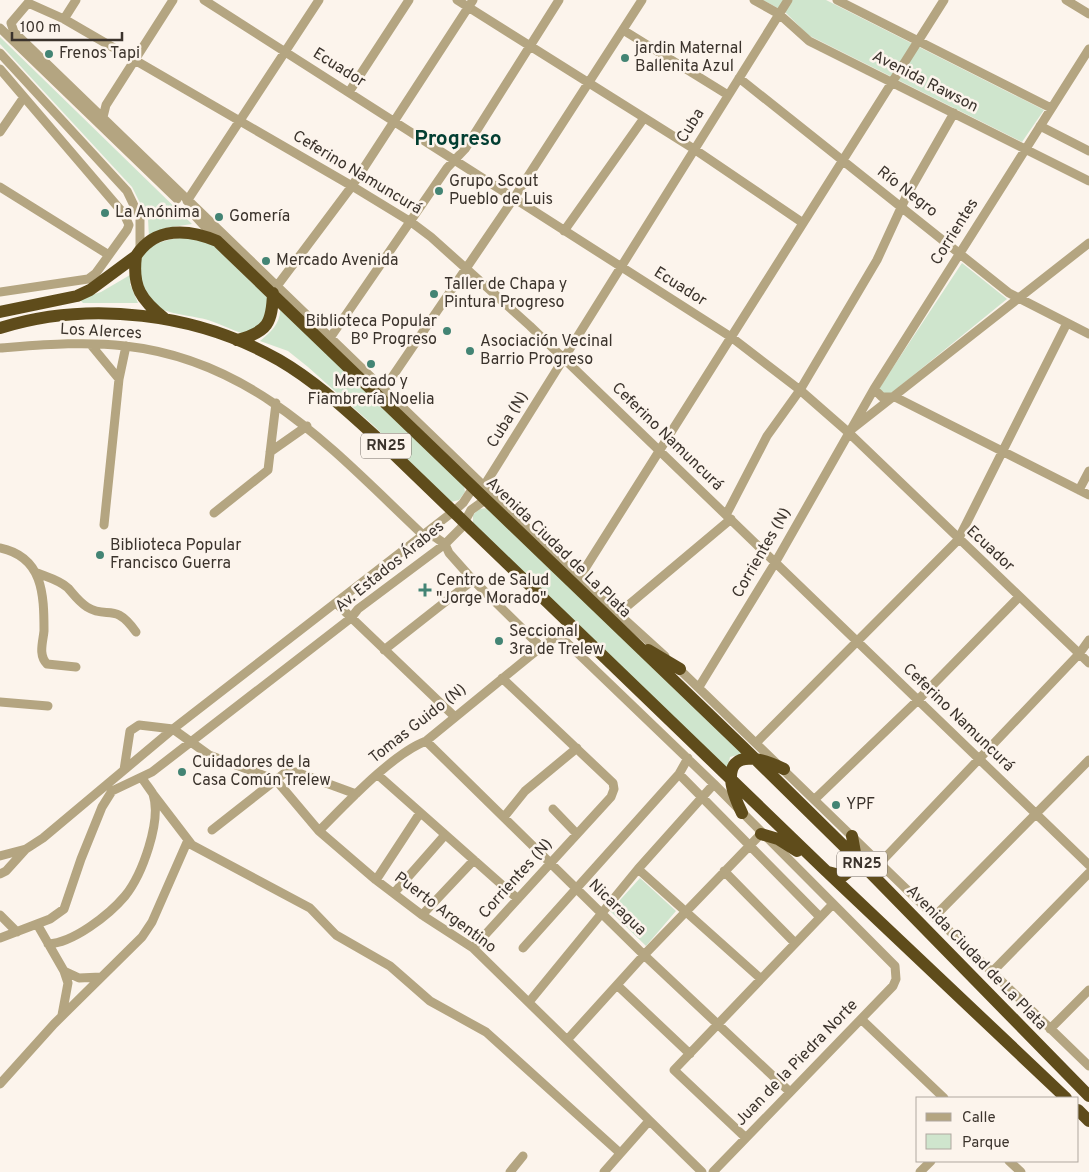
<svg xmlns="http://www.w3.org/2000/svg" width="1089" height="1172" viewBox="0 0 1089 1172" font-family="Overpass,sans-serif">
  <rect width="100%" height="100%" fill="#fcf4ec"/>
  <!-- green -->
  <path fill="#cfe5cd" d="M763 0H826L1044 110 1022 142 808 35 785 12Z
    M0 37 192 224 165 228 149 237 148 219 132 187 0 44Z
    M187 237 210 242 268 298 267 320 244 334C232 330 220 324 208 320 195 316 166 314 156 306 143 295 139 275 141 260 144 243 173 238 187 237Z
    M962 263 1007 299 889 395 882 394 878 390Z
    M130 275V284L138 303H83L79 299 101 292Z
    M280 309 464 486 465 492 459 500 451 502 374 426 308 367 288 351 260 341C270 333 281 323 280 309Z
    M487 508 744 753 730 757 727 769 473 524V515L479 509Z
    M640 878 676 911 646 946 610 911Z"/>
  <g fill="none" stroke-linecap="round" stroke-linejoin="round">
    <!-- minor -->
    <path stroke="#b4a581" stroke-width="9" d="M204 0 731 337 800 390 848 432 1089 663
      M457 0 694 149 803 223
      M754 0 779 14 809 41 1089 181
      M837 0 1051 108
      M1066 0 1089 14
      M64 19 76 0
      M0 28 177 199
      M623 30 728 95
      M0 53 127 191 140 218V249
      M0 69 124 214 129 225 127 230 96 273 88 279 0 292
      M739 78 1009 293 1089 334
      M349 92 409 0
      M103 117 106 105 173 0
      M1040 126 1089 151
      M0 132 24 97
      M0 187 109 255
      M187 201 319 0
      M196 217 217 240
      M564 231 644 118
      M277 286 352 186 473 0
      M330 338 447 168 465 149 559 0
      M91 345 119 379
      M0 348C41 345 84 341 125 346 254 360 333 450 422 534L435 537 445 544 449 553 473 580 541 647
      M384 389 514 198 642 0
      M874 389 882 397H895L1089 495
      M852 429 1089 243
      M270 452 307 426
      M484 486 788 0
      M1079 490 1089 471
      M214 513 268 470 276 403
      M726 515 767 436 800 390 877 260 906 197 954 113
      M104 525 119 379 126 346
      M0 548C43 557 44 594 44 631 43 642 38 655 47 664L76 667
      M37 573C47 577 59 580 68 588 74 595 79 602 87 607 108 620 114 601 136 632
      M579 578 944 0
      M336 603 454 716
      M619 613 731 519
      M384 650 473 580
      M665 656 579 578 14 32 11 23 28 3 64 19 352 186 411 222 431 237 530 326 1089 865
      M676 666 1089 1066
      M699 687 775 563 874 389 1089 49
      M0 702 48 706
      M426 741 644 955 790 1092
      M757 742 958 540 1067 323
      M124 770 130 731 139 725 173 729 209 755 276 780 319 831 376 880 422 915 473 948 702 1172
      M679 774 820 917
      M378 775 518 899
      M153 794 192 845 310 908 336 935 390 966 430 1001 486 1032 620 1153
      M815 799 918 700 1019 597
      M553 809 577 834
      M504 817 525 791 577 748
      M212 830 286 772H296L356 794
      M319 831C345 805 392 754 426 741L541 647 554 638 563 639 714 784 895 966 896 979 893 986 713 1172
      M0 856 26 849 43 838 173 729 454 511 463 503 473 488 479 487
      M880 863 1079 654 1089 640
      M638 869 760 978
      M724 871 795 943
      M0 874 6 871 25 850
      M376 880 420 813
      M394 893 445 835
      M0 915 17 932
      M422 915 474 860
      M934 917 1089 760
      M37 924 64 971 68 983 62 1015
      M0 938 50 919 64 909 81 859 102 807 112 791 152 772 351 618 358 609 445 544 461 528 471 510 485 500V494
      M48 944C73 943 109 915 125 896 142 875 162 821 153 794 150 789 145 783 142 778
      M473 948 611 797 614 789 613 783 502 678
      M523 948 679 774 688 758
      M64 971 79 978 101 977
      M992 972 1089 873
      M617 985 690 1054
      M529 1002 638 869 714 784
      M861 1019 944 1098
      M1050 1029 1089 990
      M567 1040 644 955 761 834
      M0 1084 54 1024 142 937 152 922 188 840
      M746 1138 674 1070 832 905
      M1009 1161 1021 1172
      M510 1172 523 1156
      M604 1172 649 1121
      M920 1172 931 1161"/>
    <!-- highway -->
    <path stroke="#5f4c1b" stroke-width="12" d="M136 256C132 287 141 300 165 319
      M0 312 77 296 90 290 136 256C155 226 189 229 217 241L743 747 856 858 1089 1096
      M0 328C90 300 197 313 279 360 315 381 345 409 376 437L824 869 1066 1098
      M237 340C268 332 272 323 273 293
      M648 650 680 669
      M742 813C718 764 734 745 784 769
      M761 834 778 839 797 851
      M828 872 843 876 855 867 856 858 852 836
      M1078 1110 1089 1121"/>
  </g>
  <!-- markers -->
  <g fill="#438474" stroke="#fcf4ec" stroke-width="2">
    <circle cx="49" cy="54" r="5"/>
    <circle cx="625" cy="58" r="5"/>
    <circle cx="439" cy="191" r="5"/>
    <circle cx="105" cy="213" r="5"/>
    <circle cx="219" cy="217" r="5"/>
    <circle cx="266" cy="261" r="5"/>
    <circle cx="434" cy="294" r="5"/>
    <circle cx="447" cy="331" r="5"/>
    <circle cx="470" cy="351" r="5"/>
    <circle cx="371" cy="364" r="5"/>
    <circle cx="100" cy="555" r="5"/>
    <path d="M422.5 582.5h5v5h5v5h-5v5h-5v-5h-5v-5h5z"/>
    <circle cx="499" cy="641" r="5"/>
    <circle cx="182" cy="772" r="5"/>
    <circle cx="836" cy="805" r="5"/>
  </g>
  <g text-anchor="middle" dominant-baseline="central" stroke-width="5" stroke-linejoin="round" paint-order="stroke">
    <!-- shield labels -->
    <g fill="#fcf4ec" stroke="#756d66" stroke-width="1">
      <rect x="361" y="433.5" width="50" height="25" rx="4"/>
      <rect x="837" y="851.5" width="50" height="25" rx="4"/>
    </g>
    <g font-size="15" font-weight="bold" fill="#3b332c">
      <text x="386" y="446">RN25</text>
      <text x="862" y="864">RN25</text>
    </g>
    <!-- poi labels -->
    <g font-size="16" fill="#3b332c" stroke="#fcf4ec" text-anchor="start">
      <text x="635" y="49">jardin Maternal<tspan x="635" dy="18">Ballenita Azul</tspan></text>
      <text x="59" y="54">Frenos Tapi</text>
      <text x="449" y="182">Grupo Scout<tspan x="449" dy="18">Pueblo de Luis</tspan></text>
      <text x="115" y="213">La Anónima</text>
      <text x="229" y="217">Gomería</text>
      <text x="276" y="261">Mercado Avenida</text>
      <text x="444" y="285">Taller de Chapa y<tspan x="444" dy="18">Pintura Progreso</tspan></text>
      <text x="437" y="322" text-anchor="end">Biblioteca Popular<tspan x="437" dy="18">Bº Progreso</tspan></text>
      <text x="480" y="342">Asociación Vecinal<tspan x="480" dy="18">Barrio Progreso</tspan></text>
      <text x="371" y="382" text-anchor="middle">Mercado y<tspan x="371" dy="18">Fiambrería Noelia</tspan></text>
      <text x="110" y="546">Biblioteca Popular<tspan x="110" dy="18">Francisco Guerra</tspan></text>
      <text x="436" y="581">Centro de Salud<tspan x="436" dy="18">"Jorge Morado"</tspan></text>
      <text x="509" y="632">Seccional<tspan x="509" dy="18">3ra de Trelew</tspan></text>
      <text x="192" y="763">Cuidadores de la<tspan x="192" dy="18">Casa Común Trelew</tspan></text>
      <text x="846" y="805">YPF</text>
    </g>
    <!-- street labels -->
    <g font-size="16" fill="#3b332c" stroke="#fcf4ec">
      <text transform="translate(339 68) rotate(32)">Ecuador</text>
      <text transform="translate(925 82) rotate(27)">Avenida Rawson</text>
      <text transform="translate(691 126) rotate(-58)">Cuba</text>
      <text transform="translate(357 173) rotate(31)">Ceferino Namuncurá</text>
      <text transform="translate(907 192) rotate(38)">Río Negro</text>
      <text transform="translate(955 232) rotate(-58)">Corrientes</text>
      <text transform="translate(680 287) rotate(32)">Ecuador</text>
      <text transform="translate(101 332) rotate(3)">Los Alerces</text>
      <text transform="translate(508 420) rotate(-58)">Cuba (N)</text>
      <text transform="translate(667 437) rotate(44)">Ceferino Namuncurá</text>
      <text transform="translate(558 548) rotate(44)">Avenida Ciudad de La Plata</text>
      <text transform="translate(990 549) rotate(43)">Ecuador</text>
      <text transform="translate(762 553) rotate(-60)">Corrientes (N)</text>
      <text transform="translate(390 567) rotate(-39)">Av. Estados Árabes</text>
      <text transform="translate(958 718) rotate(44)">Ceferino Namuncurá</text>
      <text transform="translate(418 724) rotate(-38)">Tomas Guido (N)</text>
      <text transform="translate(516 879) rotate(-48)">Corrientes (N)</text>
      <text transform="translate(617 908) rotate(44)">Nicaragua</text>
      <text transform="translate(445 913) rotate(37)">Puerto Argentino</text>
      <text transform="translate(976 958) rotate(46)">Avenida Ciudad de La Plata</text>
      <text transform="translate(797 1063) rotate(-46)">Juan de la Piedra Norte</text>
    </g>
    <!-- district labels -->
    <g font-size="21" font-weight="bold" fill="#023e32" stroke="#fcf4ec">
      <text x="458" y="139">Progreso</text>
    </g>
  </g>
  <!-- legend -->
  <rect x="916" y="1097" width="162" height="65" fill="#fcf4ec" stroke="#afa79f"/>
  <rect x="926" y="1113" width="25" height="8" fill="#b4a581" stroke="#afa79f"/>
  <text x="962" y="1122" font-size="15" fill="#3b332c">Calle</text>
  <rect x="926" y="1134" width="25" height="15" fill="#cfe5cd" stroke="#afa79f"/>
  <text x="962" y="1147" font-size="15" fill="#3b332c">Parque</text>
  <!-- scale -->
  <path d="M12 32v8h110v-8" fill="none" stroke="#3b332c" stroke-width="2.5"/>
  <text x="20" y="32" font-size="15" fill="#3b332c" stroke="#fcf4ec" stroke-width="4" paint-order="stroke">100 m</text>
</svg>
